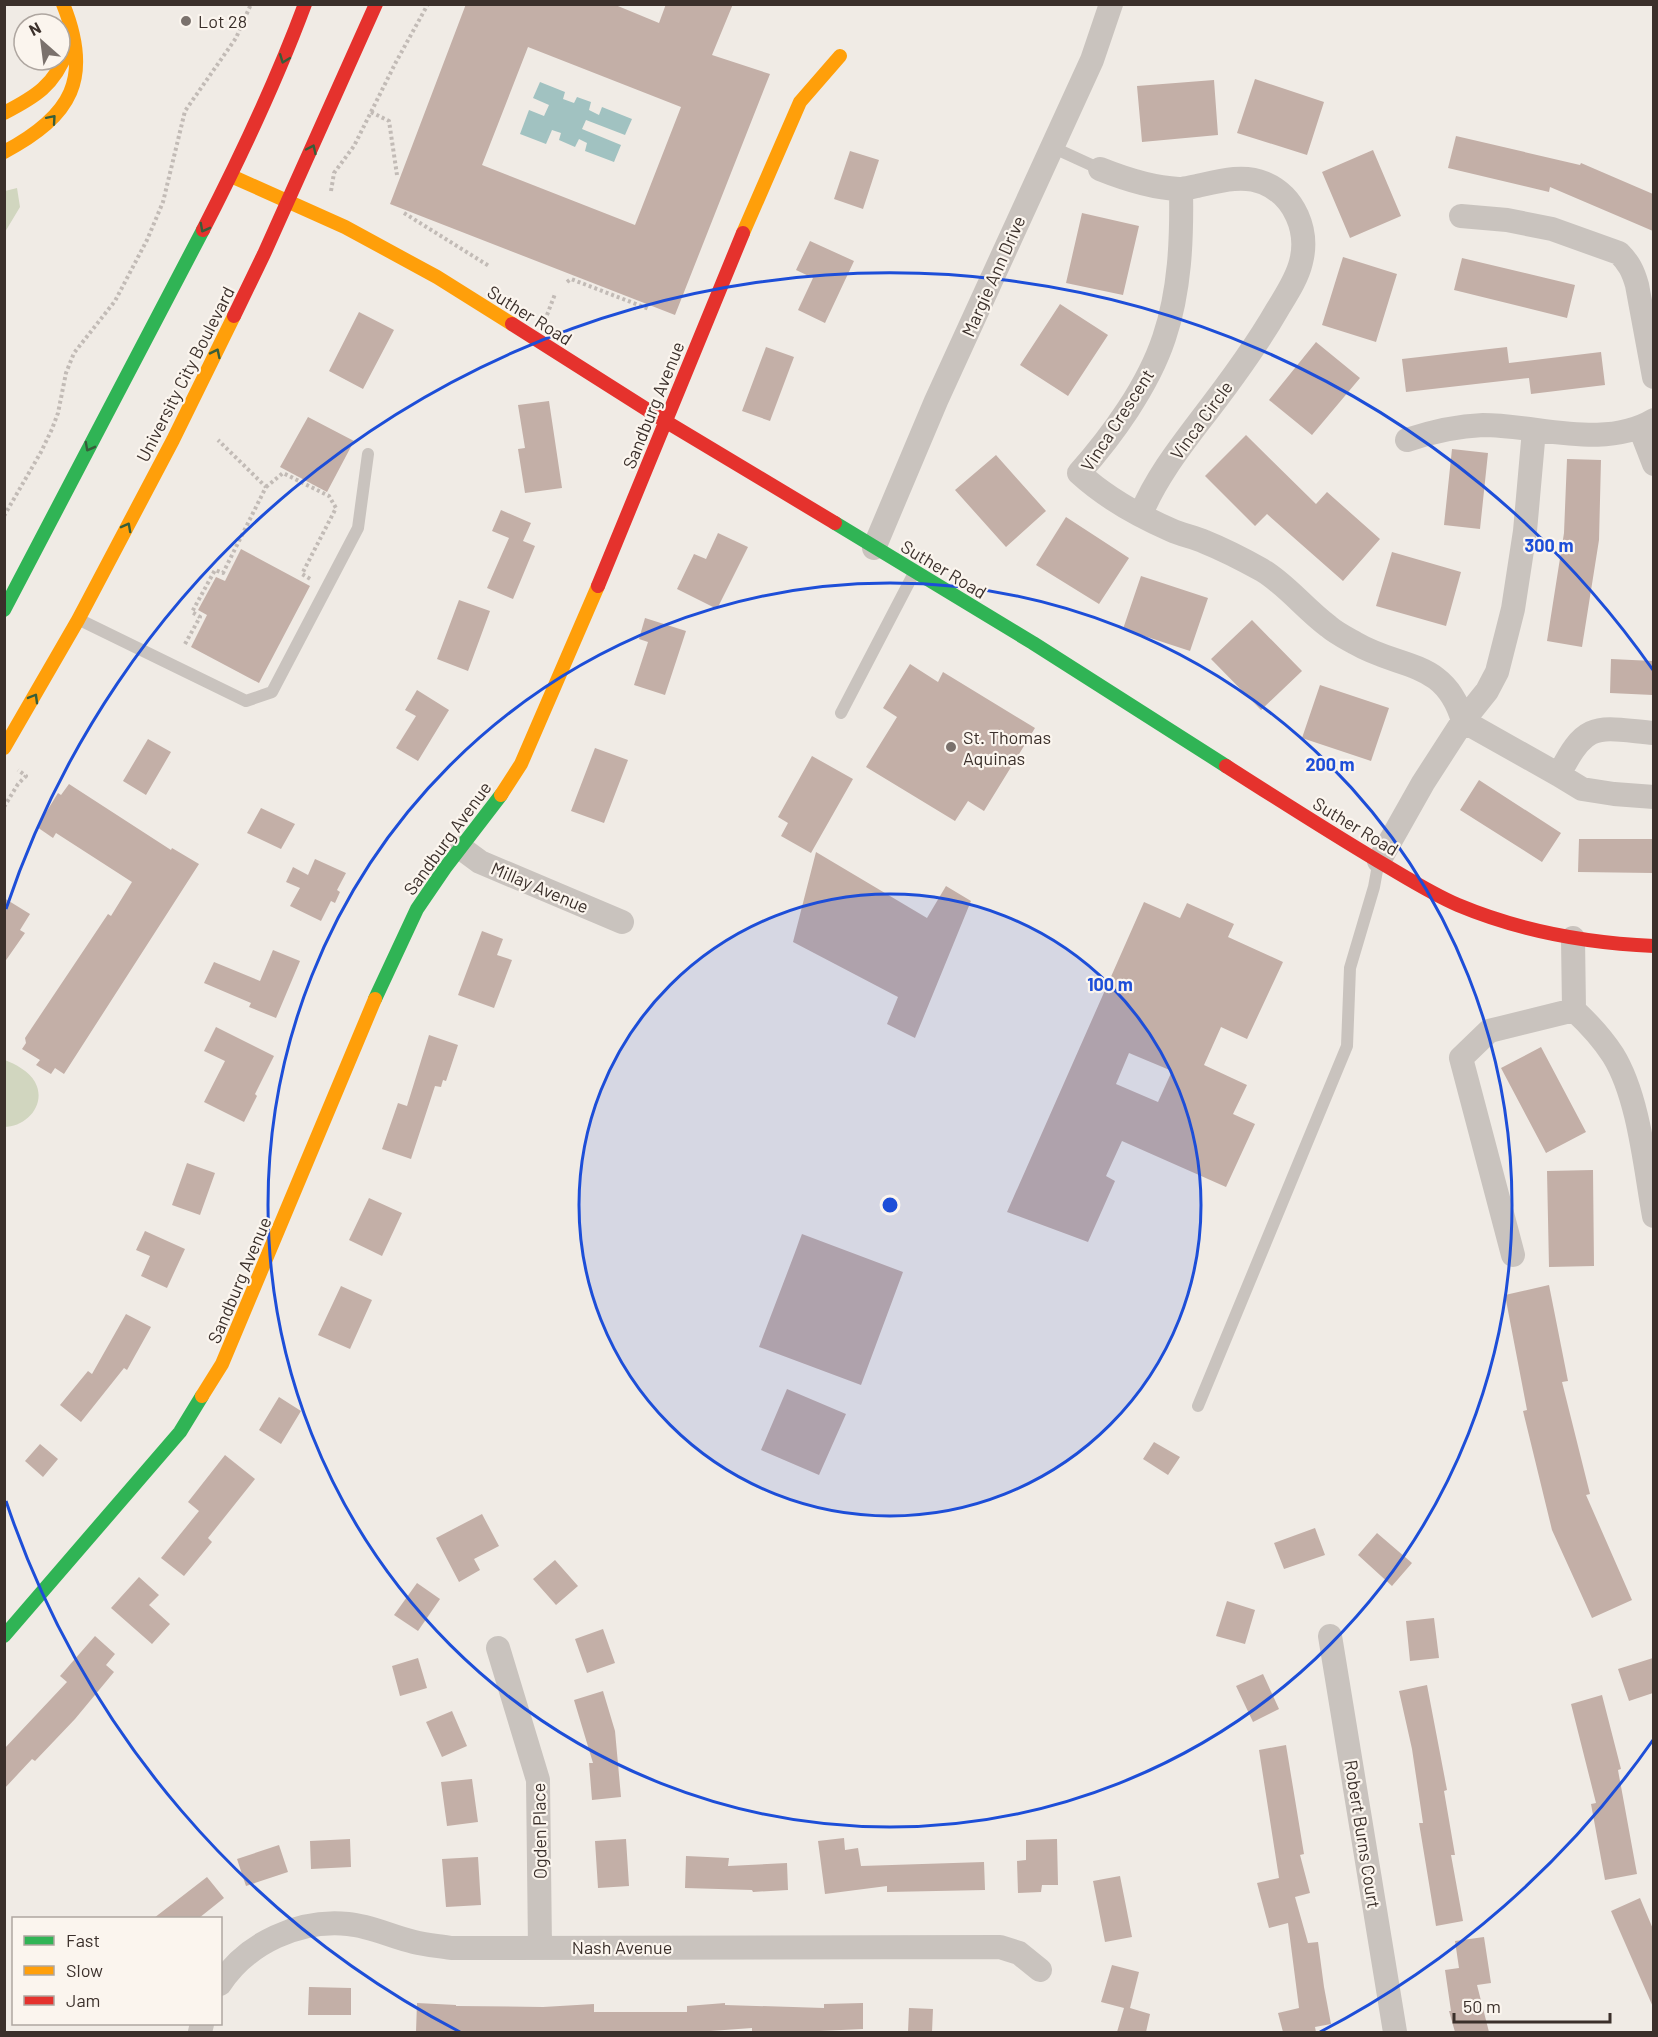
<svg xmlns="http://www.w3.org/2000/svg" width="1658" height="2037" viewBox="0 0 1658 2037" font-family="Barlow,sans-serif">
  <rect width="100%" height="100%" fill="#f0ebe5"/>
  <!-- green -->
  <path fill="#d1d6bf" d="M17 188 20 207 5 232V191Z
    M5 1060C15 1064 29 1071 35 1082 47 1104 27 1127 4 1127Z"/>
  <!-- water -->
  <path fill="#a1c2c1" d="M540 82 565 92 563 99 574 103 577 97 591 102 589 110 599 115 602 107 632 119 625 135 586 120 582 129 621 145 614 162 585 151 587 143 579 139 575 147 559 140 561 133 552 130 546 144 520 134 529 110 544 116 549 105 533 98Z"/>
  <!-- building -->
  <path fill="#c3afa7" fill-rule="evenodd" d="M466 4H613L659 23 666 4H733L712 55 770 74 675 315 390 204ZM528 47 681 107 635 225 482 165Z
    M1255 79 1324 102 1307 155 1237 133Z
    M1214 80 1218 135 1142 142 1137 86Z
    M1456 136 1580 165 1581 163 1653 194V231L1550 187 1549 192 1448 168Z
    M1373 150 1401 216 1350 238 1322 172Z
    M850 151 879 160 863 209 834 199Z
    M1082 213 1139 226 1123 295 1066 283Z
    M810 241 854 261 825 323 798 310 813 278 796 270Z
    M1343 257 1397 274 1376 342 1322 325Z
    M1462 258 1575 285 1567 318 1454 290Z
    M1060 304 1108 335 1068 396 1020 365Z
    M359 312 394 330 363 389 329 371Z
    M1316 342 1360 378 1312 435 1269 400Z
    M766 347 794 357 770 421 742 411Z
    M1507 347 1509 363 1601 352 1605 385 1531 394 1529 378 1406 392 1402 359Z
    M549 401 562 488 525 493 518 449 525 448 518 405Z
    M308 417 354 441 327 492 280 467Z
    M1246 435 1316 504 1327 492 1380 539 1343 581 1267 514 1255 526 1205 476Z
    M1452 449 1488 453 1480 529 1444 525Z
    M996 455 1046 511 1006 547 955 490Z
    M1567 459 1601 460 1599 540 1582 647 1547 641 1564 533Z
    M501 510 531 523 523 541 535 546 513 599 487 588 509 538 492 531Z
    M1066 517 1129 558 1099 604 1036 565Z
    M718 533 748 547 717 609 677 589 694 554 706 559Z
    M241 549 310 586 259 683 191 647 207 615 198 610 216 577 225 581Z
    M1392 552 1461 572 1446 626 1376 606Z
    M1141 576 1208 598 1190 651 1123 629Z
    M459 600 490 611 468 671 437 659Z
    M645 618 686 631 665 695 634 685 648 642 639 639Z
    M1252 620 1302 671 1261 710 1211 659Z
    M1611 659 1653 661V695L1610 693Z
    M910 664 938 682 943 672 1035 728 984 811 968 801 955 821 866 767 897 717 883 708Z
    M1320 685 1389 708 1371 761 1302 738Z
    M417 690 449 710 418 761 396 748 416 716 405 710Z
    M148 739 171 752 146 795 123 781Z
    M595 748 628 760 604 823 571 811Z
    M812 756 853 779 811 853 781 836 788 823 778 817Z
    M1479 780 1561 833 1542 862 1460 810Z
    M69 784 171 850 172 848 199 864 64 1074 55 1068 51 1074 36 1065 40 1060 22 1049 26 1043 25 1038 108 914 111 916 132 882 56 833 53 838 37 827 58 793 61 795Z
    M261 808 295 824 281 849 247 833Z
    M1579 839H1653V873L1578 872Z
    M816 852 927 918 946 886 971 901 915 1038 887 1024 898 997 793 942Z
    M315 859 346 873 337 890 340 892 335 903 331 901 321 921 290 906 300 888 286 882 293 867 308 875Z
    M4 898 30 914 20 930 25 933 4 963Z
    M1144 902 1180 918 1187 903 1234 924 1228 937 1283 962 1247 1039 1221 1027 1204 1065 1247 1085 1233 1114 1255 1124 1226 1187 1122 1141 1106 1176 1115 1181 1088 1242 1007 1212ZM1129 1053 1172 1071 1158 1102 1116 1084Z
    M482 931 503 939 497 955 512 960 494 1008 458 995Z
    M273 950 300 961 276 1018 249 1007 251 1003 204 983 214 962 260 981Z
    M216 1027 274 1056 255 1094 257 1096 244 1122 204 1102 225 1061 204 1051Z
    M429 1035 458 1045 446 1081 443 1080 441 1087 435 1086 411 1159 382 1149 398 1103 407 1106Z
    M1541 1047 1586 1132 1546 1153 1501 1068Z
    M187 1163 215 1173 200 1215 172 1205Z
    M1593 1170 1594 1266 1549 1267 1547 1171Z
    M369 1198 402 1213 382 1256 349 1240Z
    M145 1231 185 1249 167 1288 141 1276 150 1256 136 1250Z
    M802 1234 903 1272 861 1385 759 1347Z
    M1549 1285 1568 1381 1562 1382 1590 1494 1586 1495 1632 1600 1592 1618 1552 1530 1523 1411 1527 1410 1505 1295Z
    M341 1286 372 1300 350 1349 318 1335Z
    M126 1314 151 1327 127 1370 124 1368 81 1422 60 1405 88 1371 92 1374Z
    M787 1389 846 1414 819 1475 761 1450Z
    M279 1397 301 1411 281 1444 259 1430Z
    M1154 1442 1180 1457 1168 1475 1143 1459Z
    M40 1444 58 1459 43 1477 25 1461Z
    M225 1455 255 1479 208 1538 212 1542 184 1576 161 1558 199 1511 188 1502Z
    M482 1514 499 1546 474 1559 480 1570 459 1582 436 1538Z
    M1315 1528 1325 1555 1284 1569 1274 1543Z
    M1377 1533 1412 1563 1392 1586 1358 1555Z
    M555 1560 578 1586 556 1605 533 1579Z
    M139 1577 159 1595 149 1605 170 1624 152 1644 111 1608Z
    M417 1583 440 1599 418 1631 394 1615Z
    M1227 1601 1255 1610 1245 1644 1216 1636Z
    M1434 1618 1439 1658 1410 1661 1406 1621Z
    M603 1629 615 1663 587 1673 575 1639Z
    M95 1636 115 1654 106 1665 114 1672 75 1719 35 1761 32 1759 4 1789V1749L67 1682 60 1676Z
    M418 1658 427 1688 400 1696 392 1666Z
    M1653 1658V1693L1629 1701 1618 1669Z
    M1263 1674 1279 1709 1253 1722 1236 1686Z
    M1427 1685 1447 1790 1444 1791 1455 1855H1451L1463 1921 1436 1926 1419 1823H1423L1412 1749 1399 1691Z
    M603 1691 615 1731 621 1797 592 1800 589 1763H593L574 1700Z
    M1602 1695 1621 1769 1618 1770 1637 1874 1605 1880 1591 1804 1596 1803 1571 1704Z
    M452 1711 467 1746 442 1757 426 1722Z
    M1286 1745 1304 1854 1300 1855 1310 1893 1295 1897 1308 1943 1318 1942 1324 1987 1331 2024 1315 2027 1316 2032H1283L1278 2013 1299 2008 1288 1923 1269 1928 1257 1883 1279 1878 1259 1750Z
    M472 1779 478 1822 447 1826 441 1782Z
    M844 1838 845 1850 858 1848 861 1866 984 1862 985 1890 887 1892V1886L825 1894 818 1841Z
    M350 1839 351 1867 311 1869 310 1841Z
    M626 1839 629 1886 598 1888 595 1841Z
    M1057 1839 1058 1885H1042L1041 1892 1018 1893 1017 1861 1026 1860V1840Z
    M279 1845 288 1872 246 1886 237 1859Z
    M686 1856 729 1858 728 1866 787 1863 788 1890 753 1892 752 1890 685 1888Z
    M478 1857 481 1905 446 1907 442 1859Z
    M1120 1876 1132 1937 1105 1942 1093 1881Z
    M207 1877 224 1898 199 1918H154Z
    M1640 1898 1653 1929V2007L1611 1911Z
    M1484 1937 1491 1983 1477 1985 1489 2032H1455L1449 2011H1451L1445 1970 1459 1968 1455 1941Z
    M1112 1965 1139 1972 1130 2008 1150 2014 1146 2032H1117L1124 2008 1101 2002Z
    M309 1987 351 1988V2015H308Z
    M417 2003 456 2005V2006L543 2007 594 2004V2012H687V2006L725 2003V2005L824 2008V2004L863 2003V2029L798 2032H752V2028L697 2032H416Z
    M909 2008 933 2009 932 2032H908Z"/>
  <g fill="none" stroke-linecap="round" stroke-linejoin="round">
    <!-- path -->
    <path stroke="#c2bbb6" stroke-width="4" stroke-dasharray="3 3" stroke-linecap="butt" d="M371 112 389 121 397 175
      M331 191 334 173 354 146 396 62 428 4
      M404 213 489 266
      M567 282 571 279 649 309
      M547 315 555 294
      M266 487 283 473 329 496 336 508 302 574 312 580
      M4 516 41 452 52 429 58 413 66 373 74 353 115 301 147 240 163 202 185 111 236 38 251 4
      M185 644 200 617 192 612 215 570 223 573 266 487 218 440
      M4 807 18 784 26 776 18 770"/>
    <!-- lane -->
    <path stroke="#c9c3be" stroke-width="12" d="M1052 147 1100 169
      M80 620 246 701 272 692 358 528 368 454
      M841 713 914 573
      M1198 1406 1347 1046 1350 968 1374 887 1378 865"/>
    <!-- street -->
    <path stroke="#c9c3be" stroke-width="24" d="M1100 169C1125 179 1152 188 1179 189 1185 189 1191 187 1197 186 1219 181 1243 174 1264 183 1295 196 1309 231 1301 262 1297 279 1286 295 1277 310 1254 350 1227 386 1199 422 1177 451 1155 480 1141 514
      M1181 189C1182 239 1180 291 1164 338 1148 386 1112 436 1079 473 1104 496 1139 516 1171 530 1182 535 1194 537 1205 542 1225 550 1244 560 1262 570 1287 585 1305 609 1328 626 1336 633 1346 638 1355 643 1401 670 1445 659 1463 721L1559 775
      M1461 216 1507 220 1552 229 1619 253C1629 263 1633 271 1637 285L1654 377
      M1640 428 1654 464
      M1407 440C1431 432 1457 426 1483 425 1538 425 1604 450 1654 420
      M874 548 936 401 1092 60 1111 4
      M1654 733C1598 728 1586 719 1559 775L1582 789 1614 794 1654 797
      M461 848 480 862 622 922
      M1379 861 1423 783 1463 721 1487 691 1497 672 1513 609 1525 531 1534 430
      M1573 938 1574 1010C1589 1024 1602 1038 1613 1055 1639 1097 1645 1167 1654 1216
      M1513 1255 1461 1058 1489 1031 1574 1010
      M1330 1636 1395 2032
      M498 1648 538 1780 540 1948
      M220 1984C247 1943 299 1919 348 1924 371 1926 392 1937 414 1942 426 1945 439 1946 451 1948L1000 1947 1019 1953 1040 1970
      M200 2032 202 2024"/>
    <!-- fast -->
    <path stroke="#30b455" stroke-width="14" d="M835 523 1033 643 1226 766
      M4 610 203 230
      M375 999 417 909 445 868 501 795
      M4 1636 180 1432 202 1396"/>
    <!-- slow -->
    <path stroke="#ff9f0a" stroke-width="14" d="M4 113C35 97 55 85 67 51
      M4 152C72 116 93 78 63 4
      M231 176 345 227 437 277 512 324
      M743 233 800 102 840 56
      M4 748 78 620 173 440 234 316
      M501 795 521 764 598 586
      M202 1396 222 1364 375 999"/>
    <!-- jam -->
    <path stroke="#e5322d" stroke-width="14" d="M203 230C241 156 276 82 305 4
      M234 316 264 254 376 4
      M512 324 665 421 835 523
      M598 586 743 233
      M1226 766C1276 798 1326 830 1378 861 1404 876 1430 893 1458 905 1520 931 1587 943 1654 946"/>
  </g>
  <!-- one-way arrows -->
  <defs><path id="oneway-chevron" d="M-2-3.5L2.5 0L-2 3.5" fill="none" stroke-width="1.6" stroke-linecap="round" stroke-linejoin="round" transform="scale(1.5)"/></defs>
  <g stroke="#375e3a">
    <use href="#oneway-chevron" transform="translate(284 59) rotate(111)"/>
    <use href="#oneway-chevron" transform="translate(52 119) rotate(-49)"/>
    <use href="#oneway-chevron" transform="translate(312 149) rotate(-65)"/>
    <use href="#oneway-chevron" transform="translate(204 228) rotate(118)"/>
    <use href="#oneway-chevron" transform="translate(216 353) rotate(-64)"/>
    <use href="#oneway-chevron" transform="translate(89 447) rotate(118)"/>
    <use href="#oneway-chevron" transform="translate(127 527) rotate(-62)"/>
    <use href="#oneway-chevron" transform="translate(34 698) rotate(-60)"/>
  </g>
  <!-- distance rings -->
  <circle cx="890" cy="1205" r="311" fill="#1d4ed8" fill-opacity=".12"/>
  <g fill="none" stroke="#1d4ed8" stroke-width="3">
    <circle cx="890" cy="1205" r="311"/>
    <circle cx="890" cy="1205" r="622"/>
    <path d="M1653 1740A932 932 0 0 1 1320 2032M460 2032A932 932 0 0 1 6 1501M6 909A932 932 0 0 1 1653 670"/>
  </g>
  <!-- markers -->
  <g fill="#7a716c" stroke="#fbf5ee" stroke-width="2">
    <circle cx="186" cy="21" r="6"/>
    <circle cx="951" cy="747" r="6"/>
  </g>
  <g text-anchor="middle" dominant-baseline="central" stroke-width="4.5" stroke-linejoin="round" paint-order="stroke">
    <!-- poi labels -->
    <g font-size="18" fill="#3b302b" stroke="#fbf5ee" text-anchor="start">
      <text x="198" y="21">Lot 28</text>
      <text x="963" y="737">St. Thomas<tspan x="963" dy="21">Aquinas</tspan></text>
    </g>
    <!-- street labels -->
    <g font-size="18" fill="#3b302b" stroke="#fbf5ee">
      <text transform="translate(993 276) rotate(-66)">Margie Ann Drive</text>
      <text transform="translate(530 315) rotate(32)">Suther Road</text>
      <text transform="translate(185 374) rotate(-63)">University City Boulevard</text>
      <text transform="translate(653 405) rotate(-68)">Sandburg Avenue</text>
      <text transform="translate(1117 420) rotate(-57)">Vinca Crescent</text>
      <text transform="translate(1201 420) rotate(-54)">Vinca Circle</text>
      <text transform="translate(944 569) rotate(31)">Suther Road</text>
      <text transform="translate(1356 826) rotate(31)">Suther Road</text>
      <text transform="translate(447 838) rotate(-54)">Sandburg Avenue</text>
      <text transform="translate(540 887) rotate(23)">Millay Avenue</text>
      <text transform="translate(239 1280) rotate(-67)">Sandburg Avenue</text>
      <text transform="translate(539 1831) rotate(-91)">Ogden Place</text>
      <text transform="translate(1363 1834) rotate(81)">Robert Burns Court</text>
      <text x="622" y="1947">Nash Avenue</text>
    </g>
  </g>
  <circle cx="890" cy="1205" r="9" fill="#1d4ed8" stroke="#fbf5ee" stroke-width="3"/>
  <g font-size="18" text-anchor="middle" font-weight="bold" fill="#1d4ed8" stroke="#fbf5ee" stroke-width="4.5" stroke-linejoin="round" paint-order="stroke">
    <text x="1549" y="552">300 m</text>
    <text x="1330" y="771">200 m</text>
    <text x="1110" y="991">100 m</text>
  </g>
  <!-- border -->
  <rect width="1658" height="2037" fill="none" stroke="#3b302b" stroke-width="12"/>
  <!-- legend -->
  <rect x="12" y="1917" width="210" height="108" fill="#fbf5ee" stroke="#aea6a0" stroke-width="1.5"/>
  <rect x="24" y="1936" width="30" height="9" fill="#30b455" stroke="#aea6a0" stroke-width="1.5"/>
  <text x="66" y="1947" font-size="18" fill="#3b302b">Fast</text>
  <rect x="24" y="1966" width="30" height="9" fill="#ff9f0a" stroke="#aea6a0" stroke-width="1.5"/>
  <text x="66" y="1977" font-size="18" fill="#3b302b">Slow</text>
  <rect x="24" y="1996" width="30" height="9" fill="#e5322d" stroke="#aea6a0" stroke-width="1.5"/>
  <text x="66" y="2007" font-size="18" fill="#3b302b">Jam</text>
  <!-- north arrow -->
  <g transform="translate(42 42) rotate(332)"><circle r="28" fill="#fbf5ee" stroke="#aea6a0" stroke-width="1.5"/>
  <path d="M0-4.5L10 22L0 15L-10 22Z" fill="#7a716c"/>
  <text y="-9" font-size="16" font-weight="bold" text-anchor="middle" fill="#3b302b">N</text>
  </g>
  <!-- scale -->
  <path d="M1454 2013v9h156v-9" fill="none" stroke="#3b302b" stroke-width="3"/>
  <text x="1463" y="2013" font-size="18" fill="#3b302b" stroke="#fbf5ee" stroke-width="4.5" paint-order="stroke">50 m</text>
</svg>
